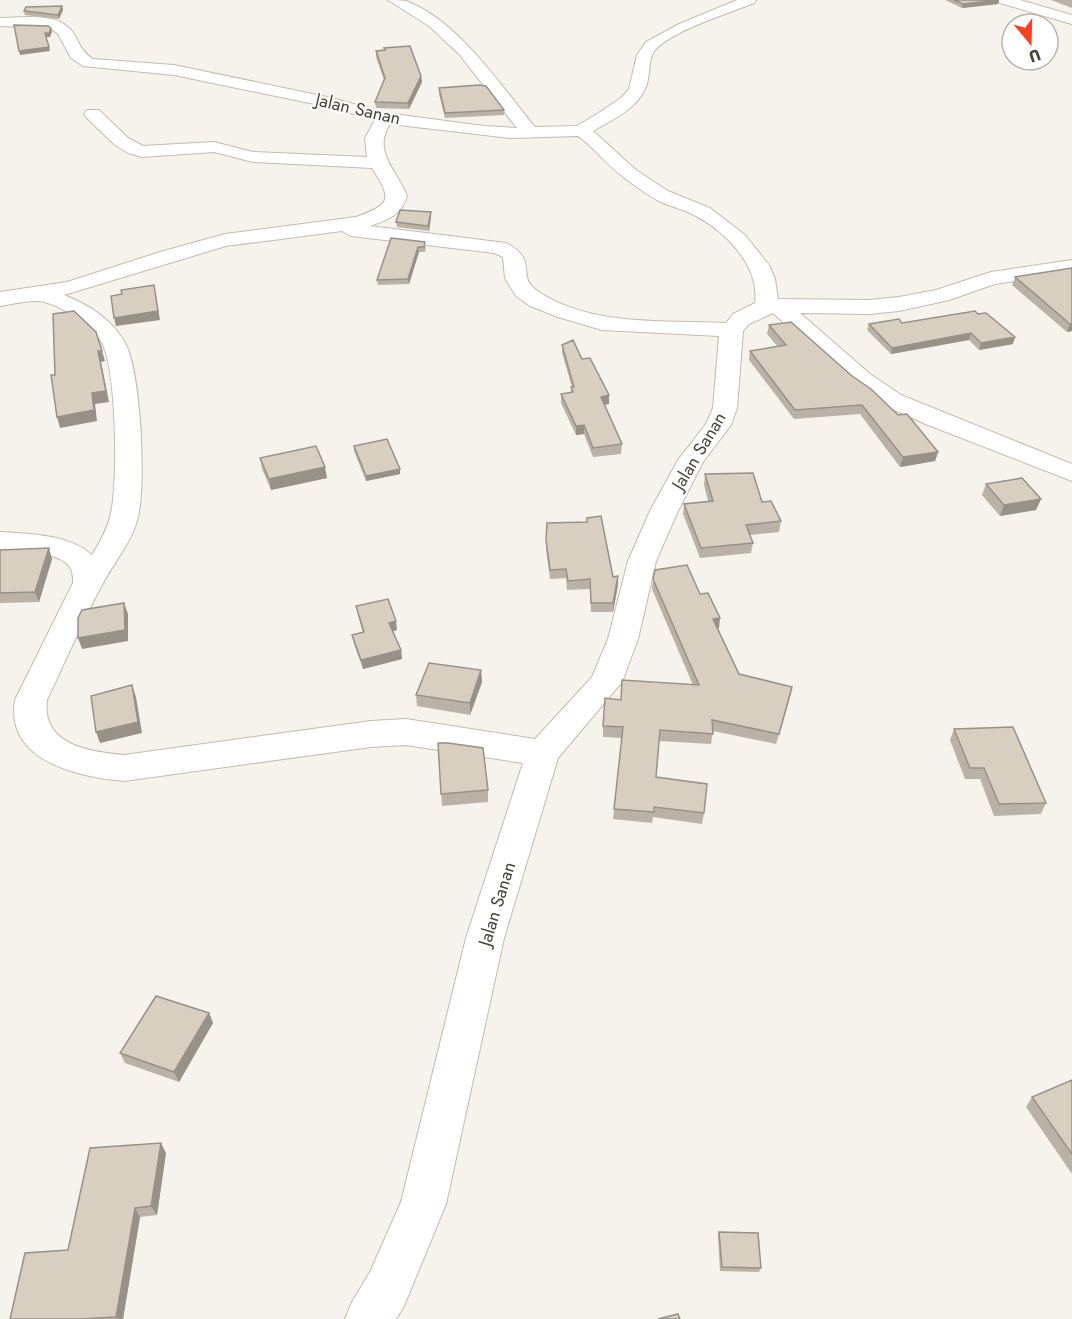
<svg xmlns="http://www.w3.org/2000/svg" width="1072" height="1319" viewBox="0 0 1072 1319" font-family="Jost,sans-serif">
  <rect width="100%" height="100%" fill="#f6f3ec"/>
  <g fill="none" stroke-linecap="round" stroke-linejoin="round">
    <!-- minor casing -->
    <g stroke="#c2bbae" stroke-width="2">
      <path id="minor" d="M388 0C394 0 401 0 406 1 458 20 501 86 535 127L577 126 597 114 621 98 629 89 637 55 646 42 679 24 737 0H756L754 3C727 14 677 29 657 48 647 57 651 75 646 87 637 109 612 120 593 131L636 170 668 191 710 208 745 235 769 265 775 279 778 299 869 300 899 297 936 290 991 272 1072 260V272L995 284 949 300 899 311 869 314 800 313 870 374 901 395 1072 464V481L928 425 883 405 852 384 773 313 749 324 743 331 737 408 731 425 703 462 678 511 656 561 638 639 622 682 558 758 504 938 446 1204 404 1306 396 1319H345L352 1302 370 1272 401 1202 466 938 523 763 406 745 371 747 124 781C78 777 5 761 15 700L73 583C73 579 73 573 71 569 63 551 17 551 0 550V532C30 534 68 534 92 555 100 542 108 528 111 513 118 482 117 368 101 341 91 325 56 301 36 301 25 301 12 304 0 306V292L67 282 160 252 225 234 356 217C392 204 392 199 372 168L253 162 214 152 142 157 128 153 115 145 87 118 84 114 87 110H99L128 138 143 146 214 142 253 152 367 157 365 138 375 120 329 107 174 75 83 66 71 58 58 34 50 28 0 26V18C20 18 55 12 70 29 80 40 78 49 93 59L174 65 332 98 386 113 484 126 517 128 459 54 429 26ZM390 124 511 138 578 136C597 150 610 169 630 182 640 189 650 197 661 202 673 207 685 210 696 216 726 232 760 266 755 303L733 314 726 323C664 320 589 327 536 290 516 275 539 260 506 243L370 226C387 220 402 215 407 196 397 170 372 152 390 124ZM342 231 351 236 494 253 503 257 505 278 516 296 530 306 558 317 602 330 719 336 713 408 706 424 678 460 650 511 628 561 608 639 592 677 535 739 406 719 371 721 124 755C90 752 41 745 47 700 65 662 82 622 102 585 114 562 132 542 138 517 146 485 141 368 124 341 110 318 89 305 64 295L226 246Z
        M998 0H1020L1072 15V24L1000 3Z"/>
    </g>
    <!-- minor -->
    <use href="#minor" fill="#fff" fill-rule="evenodd"/>
  </g>
  <!-- wall -->
  <path fill="#bab2a6" d="M945 0H999L998 4 962 8Z
    M1051 0H1072V8Z
    M62 6 63 10 59 19 25 15 24 11Z
    M376 51 421 76 422 82 409 109 376 108 375 102 384 80 376 57Z
    M439 88 504 110V115L445 118 439 94Z
    M431 212V217L429 231 397 227 396 222Z
    M391 238 426 247 425 252H419L409 284 378 285 377 280Z
    M1072 268V331L1067 332 1012 285 1015 277Z
    M975 311 1013 344 979 350 969 340 891 354 867 330 869 324 902 323Z
    M769 325 852 376 898 415 938 452 935 461 900 467 860 414 794 419 749 360 750 351 778 347 767 334Z
    M562 345 582 359 609 395V404L605 405 622 444 621 454 593 457 584 434 576 435 561 403V394L571 392V387H572L562 353Z
    M354 446 400 474 366 481 354 451Z
    M260 458 327 478 271 490 262 469Z
    M705 474 762 502 781 521 779 532 750 535 753 543 751 553 700 558 683 514 684 504 708 501 704 485Z
    M986 484 1041 499 1036 510 1000 516 982 495Z
    M546 540 613 577 618 585 613 612H591L590 589 567 590 566 578 550 579 546 549Z
    M0 550 52 559 39 602 0 603Z
    M653 579 700 594 720 618 718 629 739 674 790 697 776 744 713 731 711 744 659 741 656 777 704 813 702 824 653 817 652 823 613 819 622 738 603 737V726L621 700 693 685 652 589Z
    M356 606 397 630 393 631 401 650 402 659 363 669 354 644 352 635 363 633 358 615Z
    M481 670 482 682 470 715 417 706 416 695Z
    M954 729 1046 803 1041 814 994 816 980 779H965L950 740Z
    M438 743 488 790V802L442 806Z
    M209 1013 213 1023 179 1082 125 1063 120 1053Z
    M1072 1080V1174L1026 1107 1032 1097Z
    M166 1153 157 1215 140 1217 123 1319H10L68 1250Z
    M719 1232 761 1268 759 1272 720 1271 718 1236Z"/>
  <!-- shaded-wall -->
  <path fill="#979187" d="M999 0 998 4 962 8 963 4Z
    M62 6 63 10 59 19 58 15Z
    M51 28 52 32 50 37H46L45 33Z
    M49 47 50 51 20 55 19 51Z
    M421 76 422 82 409 109 408 103Z
    M431 212V217L429 231 428 226Z
    M418 247 419 252 409 284 408 279Z
    M154 285 160 320 116 326 114 318Z
    M1070 324H1072V331L1067 332Z
    M971 333 969 340 891 354 892 348Z
    M1015 337 1013 344 979 350 981 343Z
    M98 351H102L105 361 101 362 109 402 95 404 97 421 60 428 57 417 92 393Z
    M609 395V404L601 405V397Z
    M584 425V434L576 435V426Z
    M938 452 935 461 900 467 903 457Z
    M325 467 327 478 271 490 269 479Z
    M400 469V474L366 481V476Z
    M1041 499 1036 510 1000 516 1004 505Z
    M49 548 52 559 39 602 35 592Z
    M618 576V585L613 612V603Z
    M124 603 128 614V641L82 649 78 638Z
    M720 618 719 628 712 630 713 619Z
    M396 621 397 630 391 632 389 623Z
    M401 650 402 659 363 669 361 660Z
    M481 670 482 682 470 715V703Z
    M132 685 136 697 142 733 100 743 96 732Z
    M792 687 790 697 776 744 779 734Z
    M209 1013 213 1023 179 1082 174 1072Z
    M161 1143 166 1153 157 1215 151 1206Z
    M135 1208 140 1217 123 1319H118L116 1317Z"/>
  <!-- building -->
  <path fill="#d8cfc1" stroke="#979187" stroke-width="1.5" d="M954 0H999L963 4Z
    M62 6 58 15 24 11 26 7Z
    M14 25 48 26 51 28 49 33H45L49 47 19 51Z
    M410 46 421 76 408 103 375 102 385 78 376 51 385 50 384 48Z
    M479 85 486 86 504 110 445 113 439 88Z
    M400 210 431 212 428 226 396 222Z
    M391 238 425 242 424 247H418L408 279 377 280Z
    M1072 268V324H1070L1015 277Z
    M154 285 158 311 114 318 111 296 122 294 121 290Z
    M74 311 96 332 102 351H98L106 391 92 393 94 410 57 417 51 375H55L53 314Z
    M975 311 978 314 986 313 1015 337 981 343 971 333 892 348 869 324 899 319 902 323Z
    M791 322 852 376 871 389 898 415 907 414 938 452 903 457 862 405 795 410 750 351 786 345 769 325Z
    M573 340 582 359 590 358 609 395 601 397 622 444 593 448 584 425 576 426 561 394 573 392 571 387H574L562 345Z
    M387 439 400 469 366 476 354 446Z
    M316 446 325 467 269 479 260 458Z
    M753 473 762 502 771 501 781 521 746 525 753 543 701 548 684 504 713 501 705 474Z
    M1022 478 1041 499 1004 505 986 484Z
    M601 516 613 577 618 576 613 603H591L590 579 568 581 566 569 550 570 546 540 547 523 587 522V518Z
    M49 548 35 592 0 593V550Z
    M687 565 700 594 708 593 720 618 713 619 739 674 792 687 779 734 712 720 713 734 660 730 656 777 707 784 704 813 654 807V812L614 809 623 727 603 726 605 698 621 700 622 680 699 685 653 579 655 570Z
    M388 599 396 621 389 623 401 650 361 660 352 635 364 632 356 606Z
    M124 603 125 630 78 638V618L82 610Z
    M429 663 481 670 470 703 416 695Z
    M132 685 138 722 96 732 91 696Z
    M1013 727 1046 803 999 804 984 768H970L954 729Z
    M438 743H448L483 748 488 790 441 794Z
    M156 996 209 1013 174 1072 120 1053Z
    M1072 1080V1154L1032 1097Z
    M161 1143 151 1206 135 1208 116 1317 81 1319H10L25 1253 68 1250 90 1148Z
    M719 1232 758 1233 761 1268 722 1267Z
    M678 1314 680 1319H658Z"/>
  <g text-anchor="middle" dominant-baseline="central" stroke-width="4.5" stroke-linejoin="round" paint-order="stroke">
    <!-- street labels -->
    <g font-size="18" fill="#4b4439" stroke="#fff">
      <text transform="translate(358 109) rotate(13)">Jalan Sanan</text>
      <text transform="translate(699 451) rotate(-59)">Jalan Sanan</text>
      <text transform="translate(497 904) rotate(-73)">Jalan Sanan</text>
    </g>
  </g>
  <!-- north arrow -->
  <g transform="translate(1030 42) rotate(161)"><circle r="28" fill="#ffffff" stroke="#b7b4b0" stroke-width="1.5"/>
  <path d="M0-4.5L10 22L0 15L-10 22Z" fill="#fc3f1d"/>
  <text y="-9" font-size="16" font-weight="bold" text-anchor="middle" fill="#4b4439">U</text>
  </g>
</svg>
